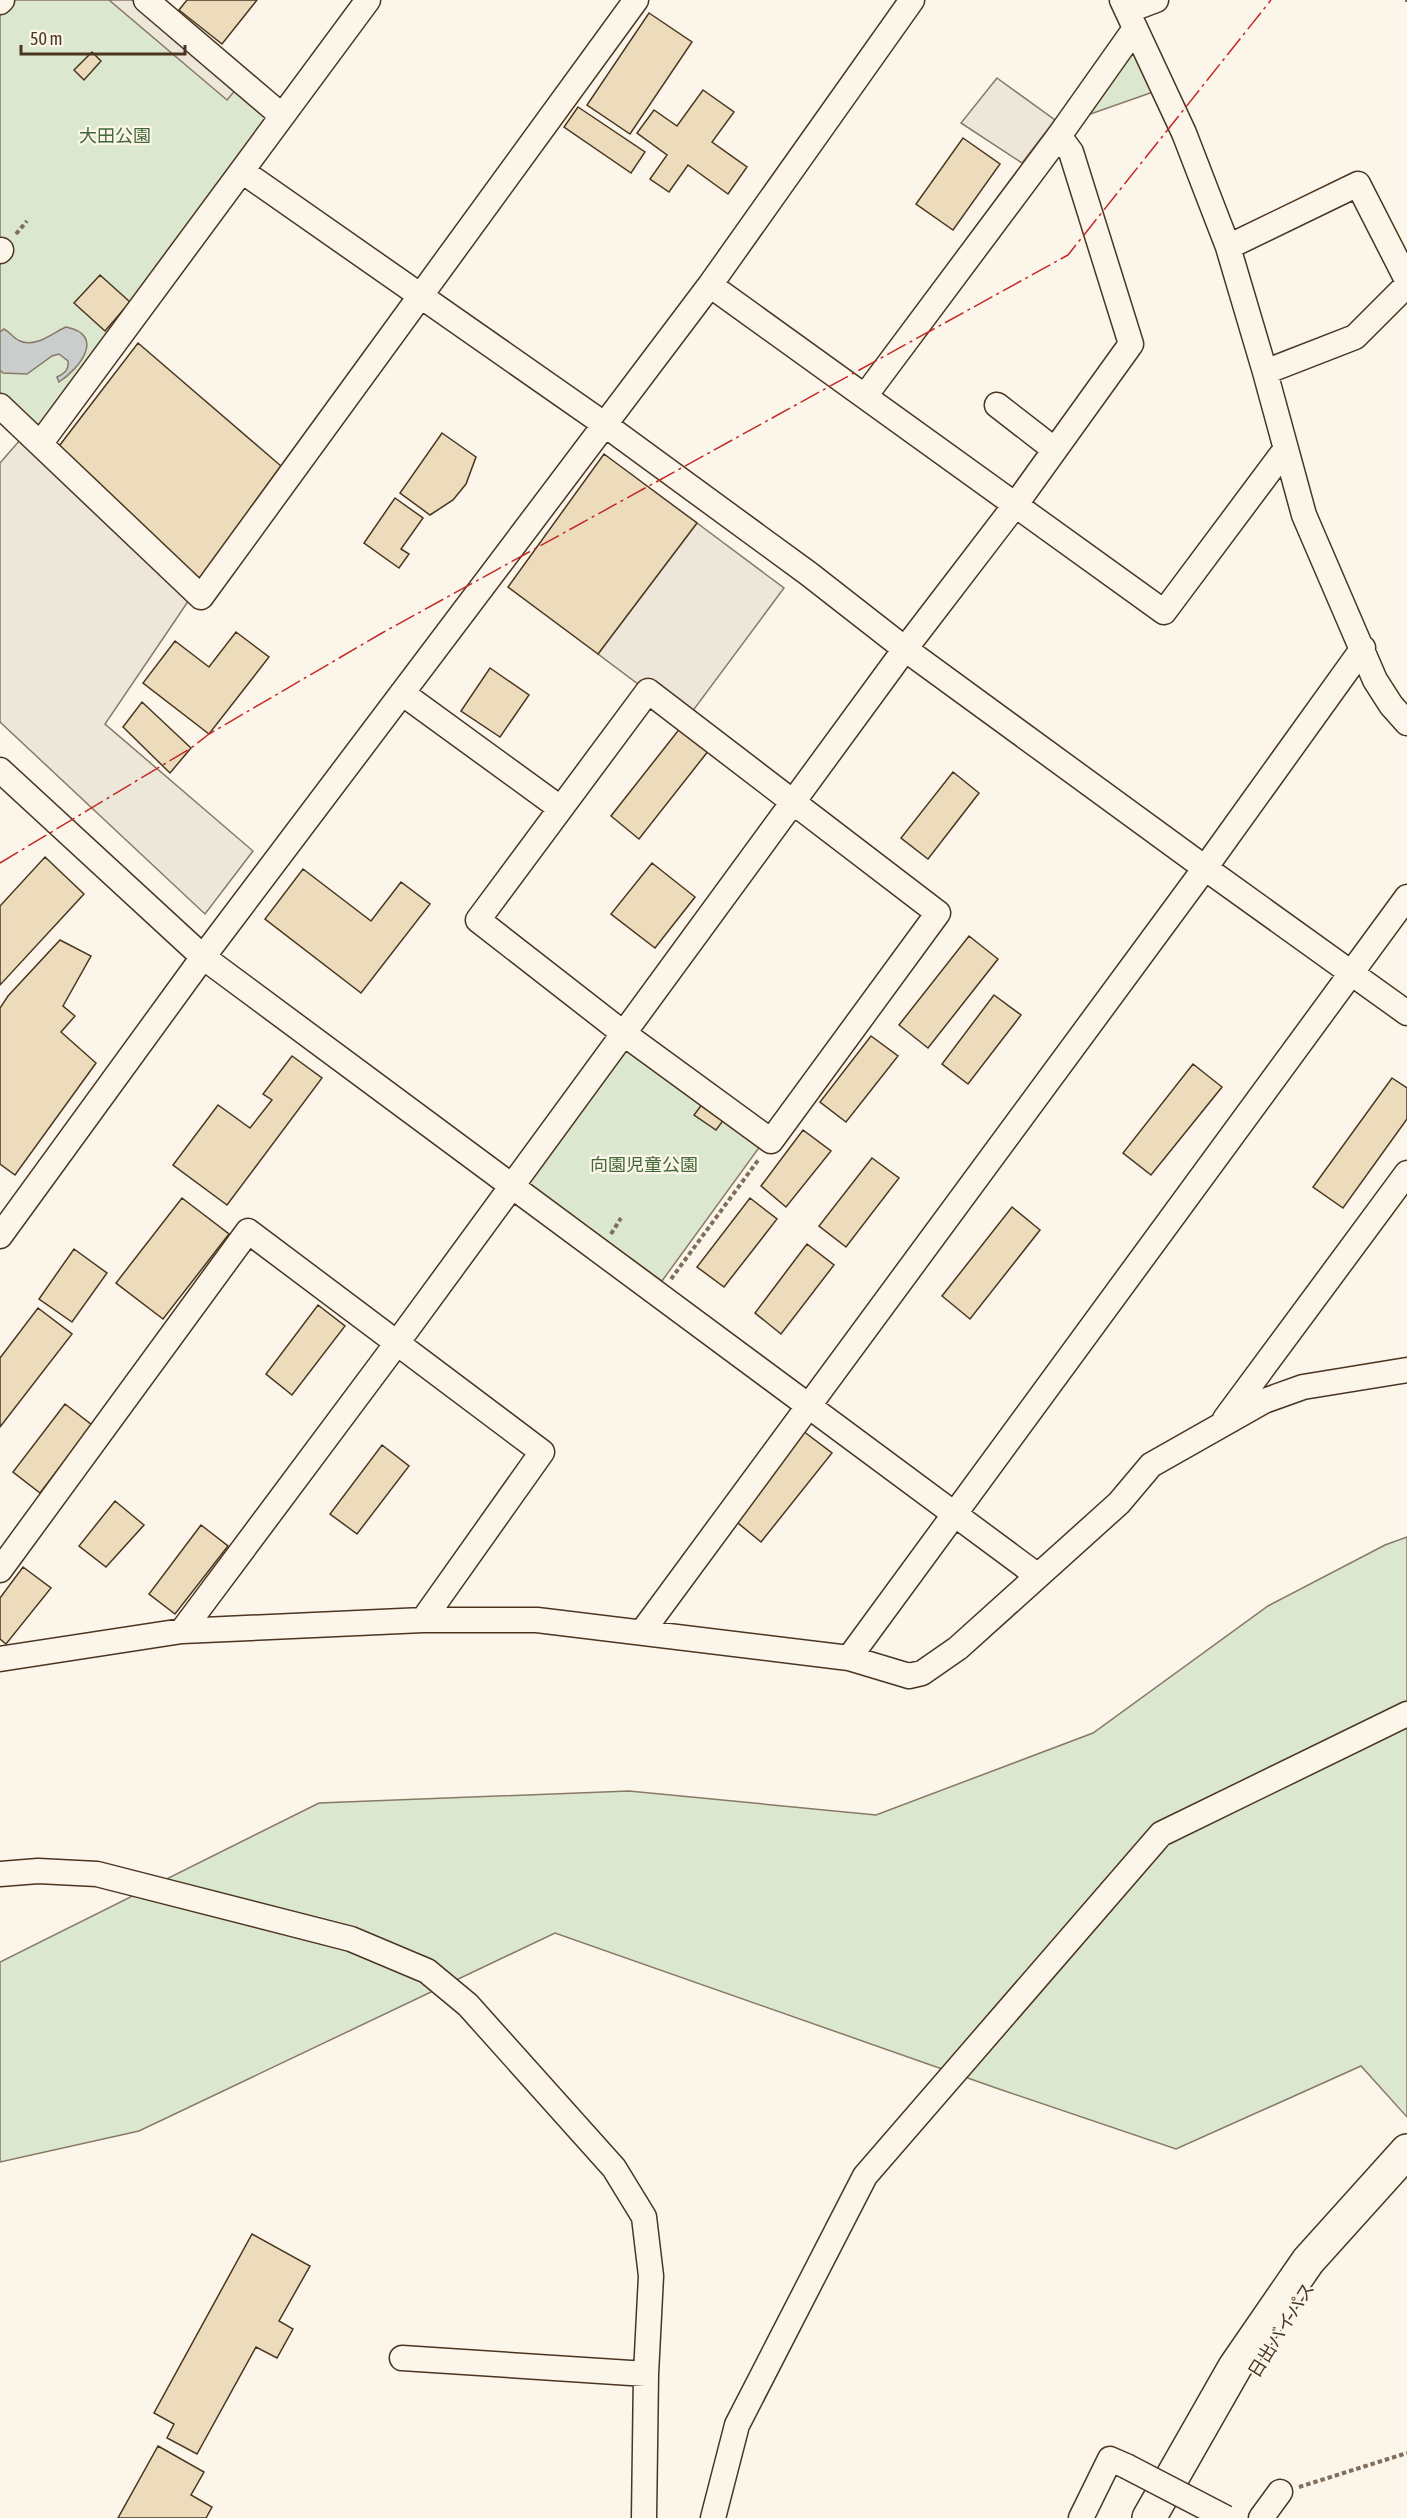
<svg xmlns="http://www.w3.org/2000/svg" width="1407" height="2518" viewBox="0 0 1407 2518" font-family="'Asap Condensed','Noto Sans JP',sans-serif">
  <rect width="100%" height="100%" fill="#fbf6e9"/>
  <!-- green -->
  <path fill="#dce7d0" stroke="#887966" stroke-width="1.5" d="M12 0H132L272 117 39 429 0 393V14Z
    M1127 55H1139L1153 92 1082 117Z
    M625 1048 761 1145 662 1281 527 1183Z
    M1407 1537V2117L1361 2066 1176 2149 999 2089 555 1933 139 2131 0 2162V1962L319 1803 629 1791 876 1815 1093 1733 1268 1606 1385 1545Z"/>
  <!-- parking -->
  <path fill="#ede7d9" stroke="#887966" stroke-width="1.5" d="M109 0H132L237 88 227 100Z
    M997 78 1055 120 1022 163 961 123Z
    M27 432 189 600 105 724 253 851 205 914 0 722V463Z
    M697 523 784 588 686 720 598 654Z"/>
  <!-- water -->
  <path fill="#c9cecd" stroke="#887966" stroke-width="1.5" d="M66 327C106 335 80 368 59 382L57 377C65 373 69 370 68 361L59 354 52 356 27 374 3 373 0 370V332L4 329C10 332 13 338 20 341 36 348 52 333 66 327Z"/>
  <!-- building -->
  <path fill="#ecdcbc" stroke="#4a3520" stroke-width="1.5" d="M187 0H257L222 44 179 10Z
    M649 13 692 42 630 134 587 105Z
    M92 52 101 61 84 80 74 70Z
    M703 90 734 112 712 142 747 167 728 194 688 165 669 192 650 179 667 155 637 133 654 110 677 126Z
    M578 107 645 152 631 173 564 127Z
    M963 138 1000 164 953 230 916 204Z
    M100 275 130 302 105 331 74 303Z
    M138 343 281 466 198 581 53 454Z
    M442 433 476 457 466 484 453 500 430 515 400 493Z
    M604 454 697 523 598 654 508 587Z
    M395 498 423 518 401 549 409 554 399 568 364 543Z
    M236 632 269 657 209 734 143 683 175 641 209 667Z
    M490 668 529 695 500 737 461 711Z
    M142 702 191 748 170 773 123 727Z
    M681 727 709 750 639 839 611 816Z
    M953 772 979 793 928 859 901 838Z
    M45 857 84 894 0 985V906Z
    M652 863 695 897 655 948 611 914Z
    M303 869 371 921 401 882 430 904 361 993 265 919Z
    M969 936 998 959 928 1048 899 1025Z
    M60 940 91 956 63 1006 75 1016 61 1032 96 1063 15 1175 0 1164V1008L8 996Z
    M994 995 1021 1015 968 1084 942 1064Z
    M871 1036 898 1056 846 1122 820 1102Z
    M292 1056 322 1078 227 1205 173 1165 218 1105 250 1128 272 1100 263 1094Z
    M1193 1064 1222 1087 1151 1175 1123 1153Z
    M1392 1078 1407 1088V1119L1343 1208 1313 1187Z
    M703 1103 725 1118 716 1130 694 1115Z
    M803 1130 831 1151 786 1207 761 1186Z
    M872 1158 899 1178 846 1247 819 1226Z
    M182 1198 229 1234 163 1319 116 1283Z
    M750 1198 777 1219 724 1287 697 1267Z
    M1012 1207 1040 1230 970 1319 942 1296Z
    M807 1244 834 1265 781 1334 755 1313Z
    M74 1249 107 1273 72 1322 39 1299Z
    M318 1305 345 1326 292 1395 266 1374Z
    M38 1308 72 1334 0 1427V1358Z
    M65 1404 92 1425 40 1493 13 1472Z
    M803 1431 832 1453 761 1542 733 1519Z
    M382 1445 409 1466 357 1534 330 1514Z
    M115 1501 144 1525 106 1567 79 1546Z
    M201 1525 228 1546 175 1614 149 1594Z
    M23 1567 51 1588 6 1644 0 1639V1598Z
    M252 2234 310 2266 279 2321 293 2329 277 2358 256 2347 197 2454 167 2438 174 2424 154 2413Z
    M158 2446 204 2472 191 2495 212 2507 206 2518H118Z"/>
  <g fill="none" stroke-linecap="round" stroke-linejoin="round">
    <!-- minor casing -->
    <g stroke="#4a3520" stroke-width="27">
      <path id="minor" d="M146 0 281 115
        M1122 0 1184 133 1228 247 1265 372 1304 515 1375 680 1391 705 1407 723
        M0 2 2 0
        M1127 11 1156 0
        M242 171 604 424 809 574 905 649 1205 868 1407 1013
        M1228 247 1358 184 1407 280
        M0 251 1 250
        M710 285 1164 612 1285 450
        M1265 372 1355 337 1407 285
        M865 396 1059 136 1134 30
        M997 405 1055 450
        M0 406 201 597 636 0
        M40 444 368 0
        M648 691 938 913 771 1141 623 1033 478 920Z
        M402 693 560 808
        M0 770 203 957 1038 1576
        M0 1236 203 957 710 285 912 0
        M1225 1419 1407 1173
        M0 1570 248 1231 542 1452 423 1620
        M182 1631 397 1343 905 649 1016 504 1131 344 1071 152 1059 136
        M642 1632 1205 868 1363 648
        M849 1658 1407 897
        M0 1659 182 1631 423 1620H537L849 1658 909 1676 922 1673 958 1648 1119 1503 1151 1465 1264 1401 1303 1387 1407 1370
        M0 1874 38 1871 97 1874 351 1939 427 1971 468 2005 614 2168 644 2217 651 2276 646 2374 644 2518
        M402 2358 646 2374
        M713 2518 737 2425 865 2176 1161 1834 1407 1714
        M1081 2518 1110 2459 1126 2466
        M1261 2518 1280 2492"/>
    </g>
    <!-- highway casing -->
    <g stroke="#4a3520" stroke-width="36">
      <path id="highway" d="M1149 2518 1235 2367 1308 2261 1407 2151"/>
    </g>
    <!-- path -->
    <path stroke="#7f6f5c" stroke-width="4" stroke-dasharray="4.5 3" stroke-linecap="butt" d="M1407 0V2
      M16 234 27 221
      M611 1234 621 1218
      M671 1279 759 1159
      M1299 2487 1407 2453"/>
    <!-- minor -->
    <use href="#minor" stroke="#fbf6e9" stroke-width="24"/>
    <!-- highway -->
    <use href="#highway" stroke="#fbf6e9" stroke-width="33"/>
    <!-- minor-bridge casing -->
    <g stroke="#4a3520" stroke-width="27" stroke-linecap="butt">
      <path id="minor-bridge" d="M1126 2466 1226 2518"/>
    </g>
    <!-- minor-bridge -->
    <use href="#minor-bridge" stroke="#fbf6e9" stroke-width="24"/>
    <!-- power -->
    <path stroke="#c62828" stroke-width="1.5" stroke-dasharray="21 4.5 3 4.5" stroke-linecap="butt" d="M0 863 191 748 209 734 382 633 1068 255 1271 0"/>
  </g>
  <g text-anchor="middle" dominant-baseline="central" stroke-width="4.5" stroke-linejoin="round" paint-order="stroke">
    <!-- park labels -->
    <g font-size="18" fill="#436837" stroke="#fbf6e9">
      <text x="115" y="135">大田公園</text>
      <text x="644" y="1164">向園児童公園</text>
    </g>
    <!-- street labels -->
    <g font-size="18" fill="#4a3520" stroke="#fbf6e9">
      <text transform="translate(1281 2330) rotate(-58)">日出バイパス</text>
    </g>
  </g>
  <!-- scale -->
  <path d="M21 45v9h164v-9" fill="none" stroke="#4a3520" stroke-width="3"/>
  <text x="30" y="45" font-size="18" fill="#4a3520" stroke="#fbf6e9" stroke-width="4.5" paint-order="stroke">50 m</text>
</svg>
